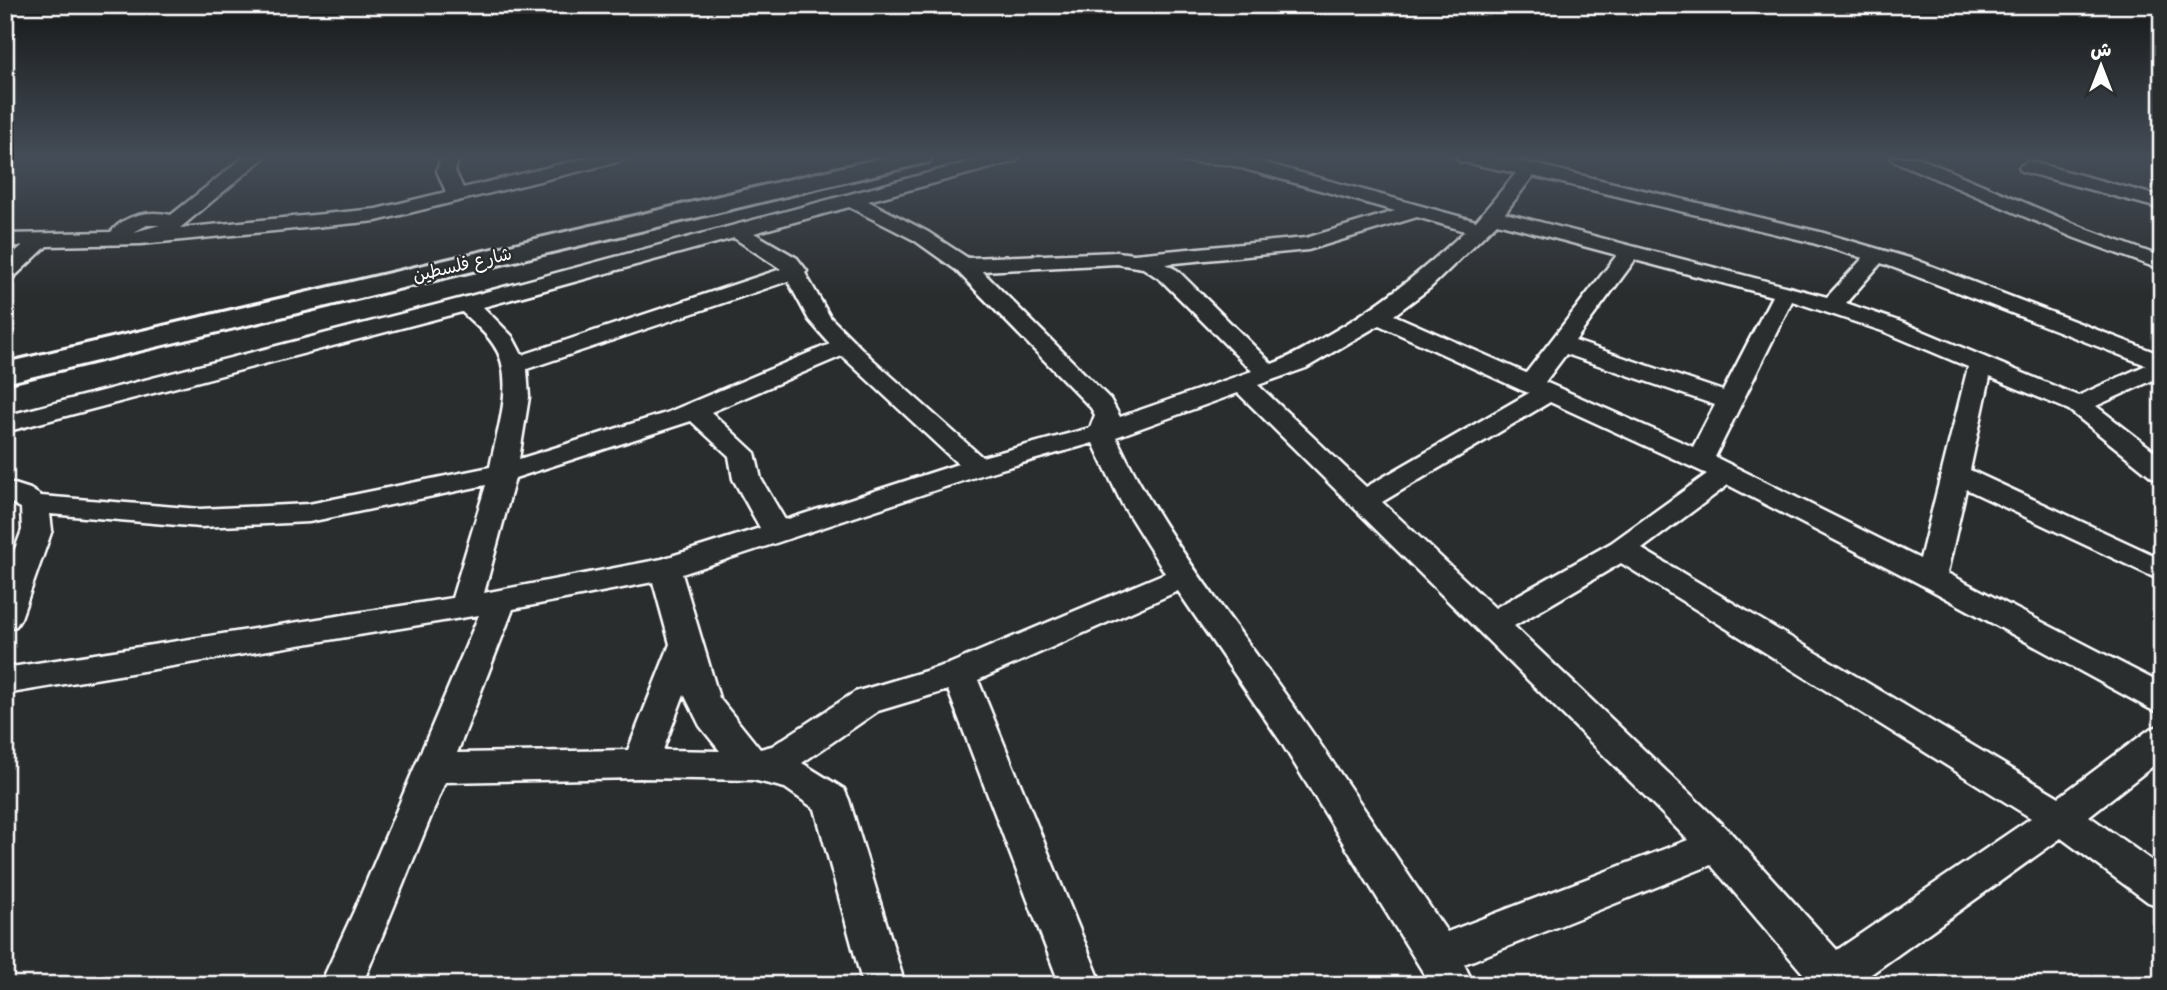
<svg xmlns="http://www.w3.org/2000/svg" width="2167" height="990" viewBox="0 0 2167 990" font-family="Delius,'Playpen Sans Arabic',sans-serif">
  <rect width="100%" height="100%" fill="#2a2d2e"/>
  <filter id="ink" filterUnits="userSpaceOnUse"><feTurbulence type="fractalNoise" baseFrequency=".0143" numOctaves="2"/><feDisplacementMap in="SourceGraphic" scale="14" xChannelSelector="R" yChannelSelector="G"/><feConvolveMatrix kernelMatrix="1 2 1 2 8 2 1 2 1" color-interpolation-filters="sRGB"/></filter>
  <g filter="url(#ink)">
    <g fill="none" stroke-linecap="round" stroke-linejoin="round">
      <!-- street casing -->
      <g stroke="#fff" stroke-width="5">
        <path id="street" d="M244 157H265L180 228 376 209 446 192 437 171 441 157H459L455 171 463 188 591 157H624L621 161 376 221 141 244 47 246 13 278 5 279V261L22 246H5V234L111 232C125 214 150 210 171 215ZM147 225H160L134 232Z
          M988 157H1019L1016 161 868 201 928 232 968 258 1117 252 1134 254 1306 238 1395 211 1227 164 1185 162 1176 157H1243L1476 221 1516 173 1459 161 1456 157H1494L1529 163 1820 232 1916 260 2162 355V376L2096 406 2162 457V479L2152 477 2069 410 1990 377 1970 470 2162 559V581L1966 489 1947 573 2162 684V713L2150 709 1920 584 1728 485 1642 549 2059 797 2150 729 2162 725V759L2089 816 2162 868V907L2148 902 2061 838 1860 982 1861 985H1813L1711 865 1464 964 1474 985H1431L1281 742 1178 591 978 680 1102 985H1060L948 690 878 711 802 763 844 789 849 800 905 985H863L815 809 785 788 753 780 640 778 445 782 362 985H320L354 911 479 615 5 694V668L452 598 486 485 309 522 200 527 50 514 52 530 21 618 16 626 5 629V576L22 530 21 508 5 500V481L30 489 41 496 200 509 309 504 490 467C497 430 517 377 493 344 485 332 472 322 462 312L5 432V416L459 299ZM1533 176 1806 241 1863 258 1827 297 1505 213ZM849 207 914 240 956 270 1091 408 1095 415 1090 428 982 457 871 358 830 317 805 273 807 271 797 258 754 233ZM1417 217 1465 231C1420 273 1379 306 1326 336 1308 347 1291 357 1272 364L1177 270 1165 264 1308 250ZM1497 223 1617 255 1526 373 1394 315 1430 288ZM734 238 781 269 522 355 512 336 483 307ZM1635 260 1772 296 1723 391 1575 341ZM1881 263 1900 270 2146 365 2078 396 1901 322 1846 303ZM1117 264 1143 268 1161 280 1252 371 1120 417 1110 399 982 271ZM788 281 809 320 830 344 666 413 519 459 529 397 527 369ZM1792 301 1885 332 1968 367 1920 559 1715 457ZM1379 325 1521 390 1529 393 1366 487 1258 385 1306 368ZM1566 354 1715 405 1693 447 1545 382ZM842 356 958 464 785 520 761 479 755 453 711 412ZM1238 393 1645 796 1688 840 1447 932C1392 852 1339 769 1282 690 1223 607 1159 529 1116 437ZM1550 402 1707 474 1611 543 1495 608 1382 502ZM691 421 729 456 733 479 760 528 662 559 484 593 515 478ZM1093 443 1122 504 1165 573 949 664 855 692 772 746 760 749 719 698 682 574 987 473ZM1621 563 2031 818 1837 950 1731 833 1514 626ZM653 582 670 644 628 750 457 753 513 609ZM684 694 700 726 720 751 663 750Z
          M1891 157H1917L2089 230 2162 257V270L2075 238 1894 161Z
          M2028 161 2162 197V209L2021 171 2019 167Z"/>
      </g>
      <!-- secondary casing -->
      <g stroke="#fff" stroke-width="6">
        <path id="secondary" d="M886 157H932L929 162 920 164 5 383V363Z"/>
      </g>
      <!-- street -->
      <use href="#street" fill="#2a2d2e" fill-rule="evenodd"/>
      <!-- secondary -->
      <use href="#secondary" fill="#2a2d2e" fill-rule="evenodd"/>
    </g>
  </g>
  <!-- sky -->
  <linearGradient id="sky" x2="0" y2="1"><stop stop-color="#171919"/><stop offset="0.53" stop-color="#444c57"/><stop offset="1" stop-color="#444c57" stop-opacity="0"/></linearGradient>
  <rect width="2167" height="296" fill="url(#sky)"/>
  <g text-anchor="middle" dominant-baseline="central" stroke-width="5" stroke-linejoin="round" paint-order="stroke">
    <!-- far-street labels -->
    <g font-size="18" fill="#fff" stroke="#2a2d2e">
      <text transform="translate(462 264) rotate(-13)">شارع فلسطين</text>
    </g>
  </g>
  <!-- margin -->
  <rect width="2167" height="990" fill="none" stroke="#2a2d2e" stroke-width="28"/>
  <rect x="14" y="14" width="2139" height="962" fill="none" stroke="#fff" stroke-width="2.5" filter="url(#ink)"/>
  <!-- north arrow -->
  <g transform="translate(2101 66)" stroke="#2a2d2e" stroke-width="5" paint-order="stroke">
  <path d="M0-5L12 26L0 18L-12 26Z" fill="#ffffff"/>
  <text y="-10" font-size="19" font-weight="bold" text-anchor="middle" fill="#ffffff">ش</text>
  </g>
</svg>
